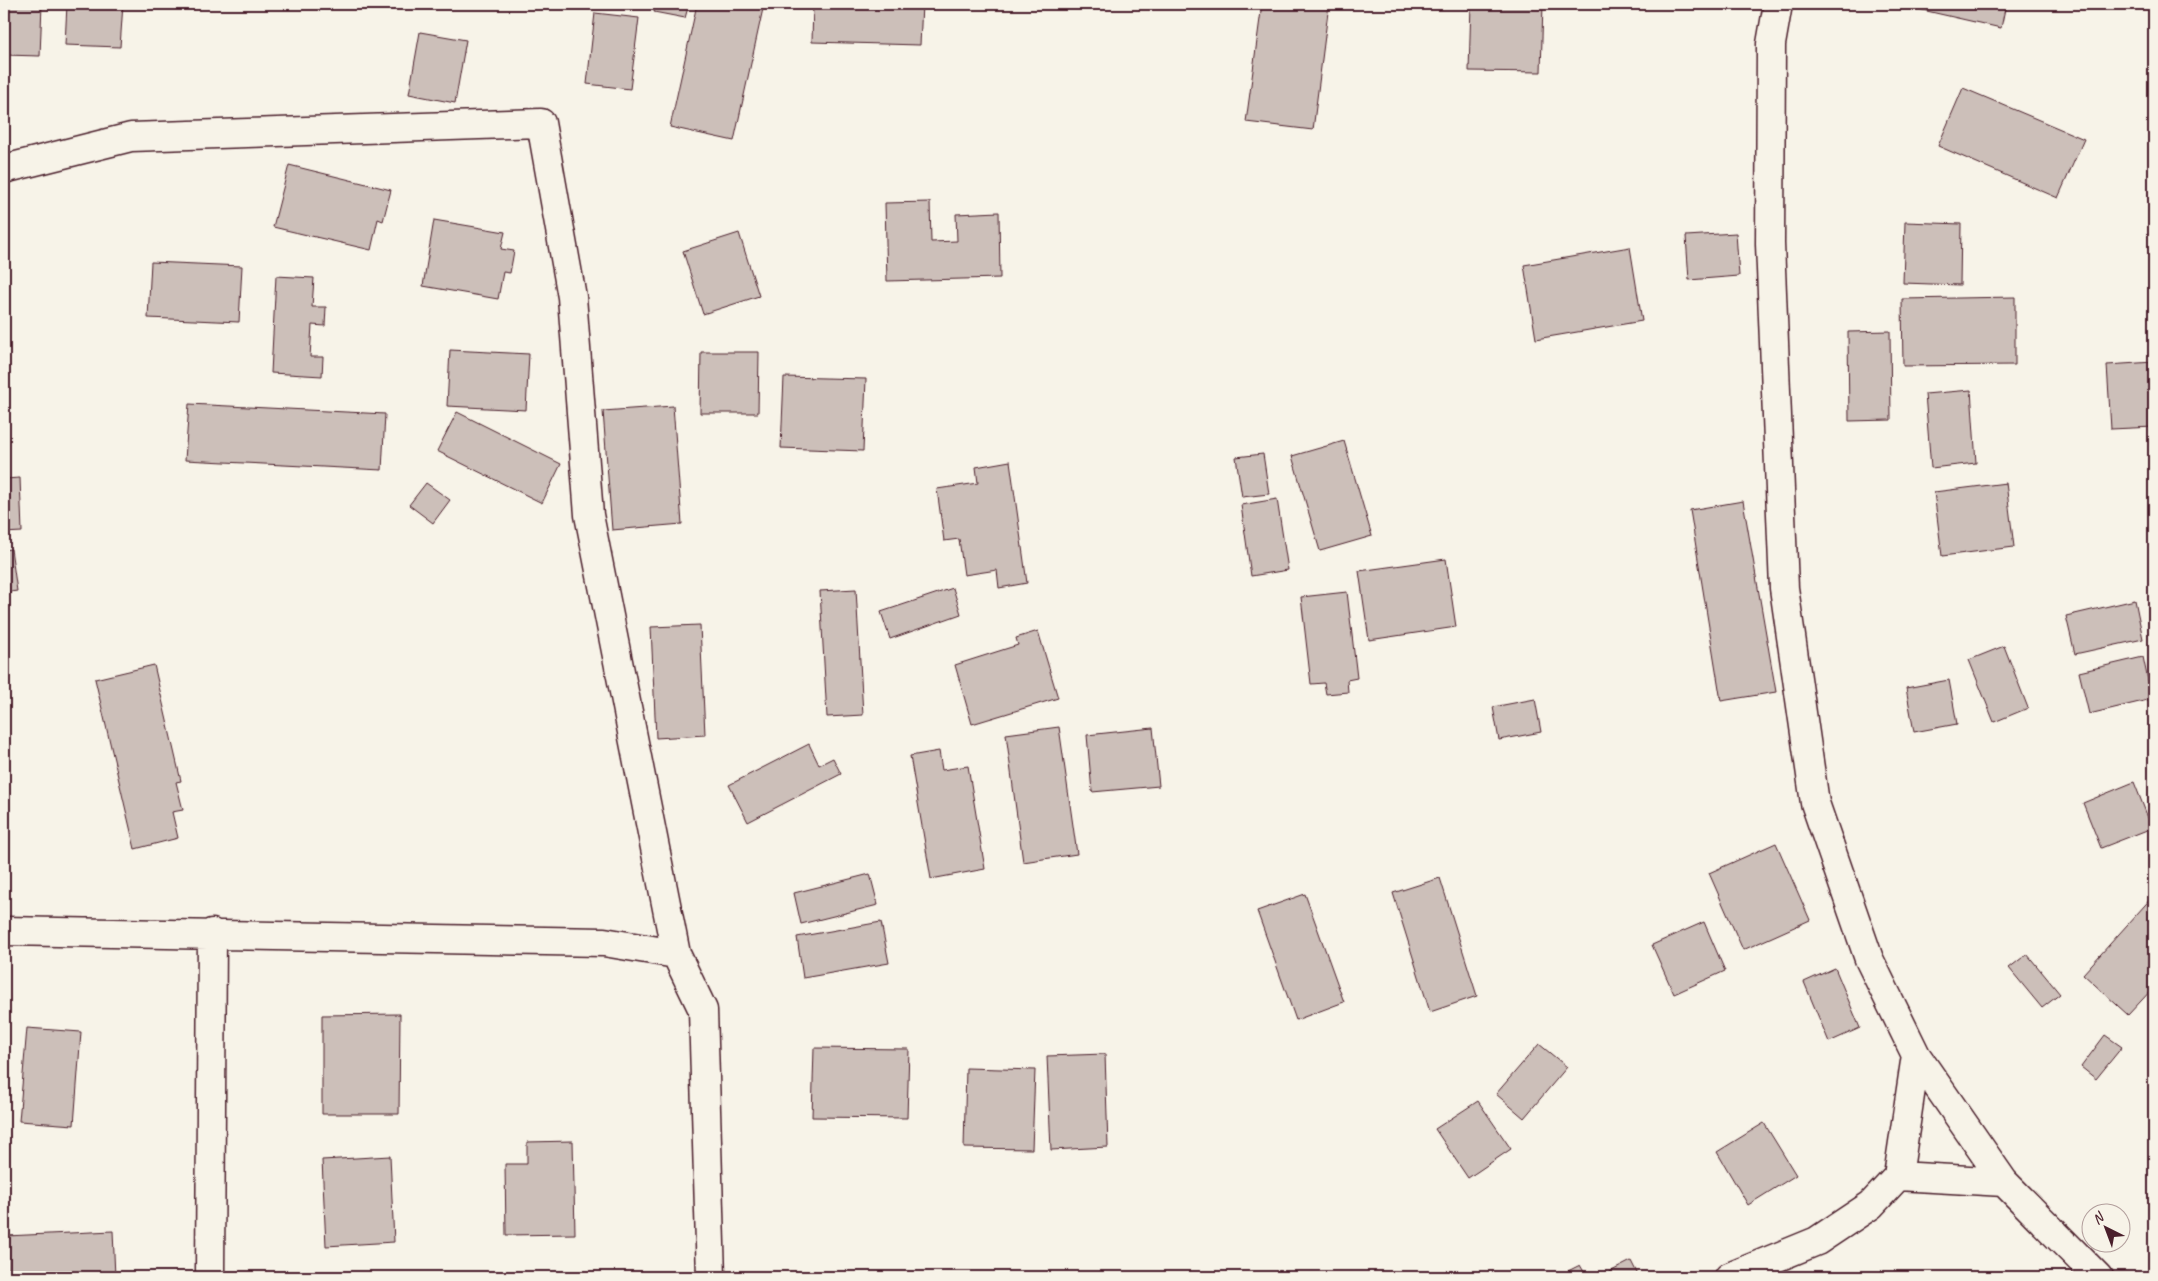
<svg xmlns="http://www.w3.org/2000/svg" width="2158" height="1281" viewBox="0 0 2158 1281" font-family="Caveat,sans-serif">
  <rect width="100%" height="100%" fill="#f7f3e8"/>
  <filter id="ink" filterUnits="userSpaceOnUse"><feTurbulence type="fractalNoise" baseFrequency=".02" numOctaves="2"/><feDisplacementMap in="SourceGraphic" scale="10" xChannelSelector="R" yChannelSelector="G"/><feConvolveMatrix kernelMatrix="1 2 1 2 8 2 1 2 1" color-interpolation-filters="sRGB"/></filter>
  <g filter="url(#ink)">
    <!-- building -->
    <path fill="#ccbfb9" stroke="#4a1f2b" d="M4 4H42L40 56 4 55Z
      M67 4H123L120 47 65 45Z
      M656 4H689L685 18 654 12Z
      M697 4H764L734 141 670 127Z
      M813 4H922L920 45 812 42Z
      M1262 4H1329L1313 130 1246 122Z
      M1471 4H1543L1541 72 1469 71Z
      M1920 4H2006L2001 28 1918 9Z
      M595 13 639 18 630 89 587 84Z
      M420 32 466 40 455 103 409 94Z
      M1963 88 2084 139 2058 198 1938 146Z
      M289 165 391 190 383 221 378 219 371 250 273 227Z
      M930 202 931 242 957 241 956 214 999 212 1000 278 887 281 885 203Z
      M434 220 505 232 501 249 514 251 510 273 503 272 498 299 423 286Z
      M1905 222 1961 224 1960 285 1903 283Z
      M739 233 759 296 703 314 683 251Z
      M1736 233 1739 276 1689 280 1686 236Z
      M1630 247 1642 321 1536 339 1524 265Z
      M151 262 242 266 239 322 148 318Z
      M276 276 314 278 312 307H326L325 326 312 325 310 357H323L322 376 271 373Z
      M2015 297V365L1903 366 1902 299Z
      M1890 331 1891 420 1849 421 1848 332Z
      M450 350 529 354 526 410 447 406Z
      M701 352H759L758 413H700Z
      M2154 362V427L2111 429 2107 365Z
      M784 377 866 379 863 451 781 448Z
      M1971 390 1976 463 1931 468 1925 394Z
      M189 404 385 414 382 470 185 460Z
      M673 406 682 524 612 530 603 411Z
      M457 412 561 464 542 503 437 451Z
      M1344 441 1372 536 1320 551 1292 456Z
      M1263 454 1269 494 1242 497 1236 457Z
      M1010 461 1027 583 999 588 997 570 964 575 959 539 944 541 937 489 978 483 976 467Z
      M20 478 22 532 4 533V479Z
      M426 483 450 500 433 523 409 505Z
      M2006 483 2014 547 1942 556 1934 492Z
      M1277 499 1288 570 1251 576 1241 505Z
      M1743 501 1776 692 1721 701 1690 510Z
      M11 549 17 591 4 593V550Z
      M1446 559 1456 627 1369 640 1359 571Z
      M953 588 961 614 890 639 881 612Z
      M856 589 863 715 827 717 820 591Z
      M1347 592 1357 678 1347 680 1348 692 1326 694 1324 683 1311 684 1301 597Z
      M2135 600 2143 639 2075 654 2066 616Z
      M700 625 705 735 656 738 651 627Z
      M1038 631 1058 698 972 724 955 665 1018 645 1016 638Z
      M2004 646 2028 708 1994 722 1969 660Z
      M2143 657 2152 699 2089 714 2079 672Z
      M154 665 181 781 176 782 183 810 172 812 178 838 135 849 95 679Z
      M1949 680 1957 724 1914 732 1906 688Z
      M1535 699 1541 732 1499 740 1493 707Z
      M1059 727 1077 854 1023 862 1006 734Z
      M1153 728 1159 786 1092 792 1087 735Z
      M809 744 819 765 833 758 841 774 748 822 729 785Z
      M939 751 942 770 968 766 985 869 931 879 910 756Z
      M2134 782 2152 828 2101 848 2083 803Z
      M1776 843 1810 920 1743 950 1709 873Z
      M870 874 878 905 801 924 794 893Z
      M1440 878 1477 996 1430 1012 1393 893Z
      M1305 894 1344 1002 1296 1020 1257 911Z
      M2154 895V987L2128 1015 2083 974Z
      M881 922 889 963 803 978 797 937Z
      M1704 922 1725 971 1674 994 1652 945Z
      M2027 954 2060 994 2042 1008 2009 968Z
      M1835 968 1860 1028 1829 1042 1804 982Z
      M400 1014 399 1114H322V1015Z
      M27 1028 81 1032 74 1125 19 1121Z
      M2105 1035 2122 1047 2096 1079 2081 1067Z
      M1539 1044 1567 1067 1524 1118 1496 1094Z
      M814 1048 909 1049 907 1118 812 1117Z
      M1105 1054 1108 1147 1051 1150 1047 1056Z
      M966 1068 1035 1070 1032 1149 964 1148Z
      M1478 1101 1511 1149 1468 1178 1435 1129Z
      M1764 1123 1796 1175 1748 1205 1717 1152Z
      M573 1141 575 1234 506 1235 505 1164H527V1142Z
      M390 1156 394 1242 326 1246 322 1160Z
      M113 1231 115 1277H7L6 1236Z
      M1631 1261 1639 1277H1600Z
      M1580 1265 1587 1277H1558V1276Z"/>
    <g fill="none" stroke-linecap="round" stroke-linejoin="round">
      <!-- minor casing -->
      <g stroke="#4a1f2b" stroke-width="31">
        <path id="minor" d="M1778 4 1771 44 1770 244 1784 588 1815 803 1869 959 1916 1055 2004 1182 2098 1277
          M4 169 131 137 541 123 572 297 589 515 676 954 703 1010 711 1277
          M4 931 604 942 676 954
          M1898 1176 2004 1182
          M210 1277 212 933
          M1729 1277 1817 1241 1871 1205 1898 1176 1916 1055"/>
      </g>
      <!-- minor -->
      <use href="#minor" stroke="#f7f3e8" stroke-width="28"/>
    </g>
  </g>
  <!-- margin -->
  <rect width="2158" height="1281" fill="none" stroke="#f7f3e8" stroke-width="20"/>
  <rect x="10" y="10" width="2138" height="1261" fill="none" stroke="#4a1f2b" stroke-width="2" filter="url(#ink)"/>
  <!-- north arrow -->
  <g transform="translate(2106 1228) rotate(318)"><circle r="24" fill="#f7f3e8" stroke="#b29e9c"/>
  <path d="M0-4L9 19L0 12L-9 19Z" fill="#4a1f2b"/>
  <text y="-8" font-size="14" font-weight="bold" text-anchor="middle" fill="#4a1f2b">N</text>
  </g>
</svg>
